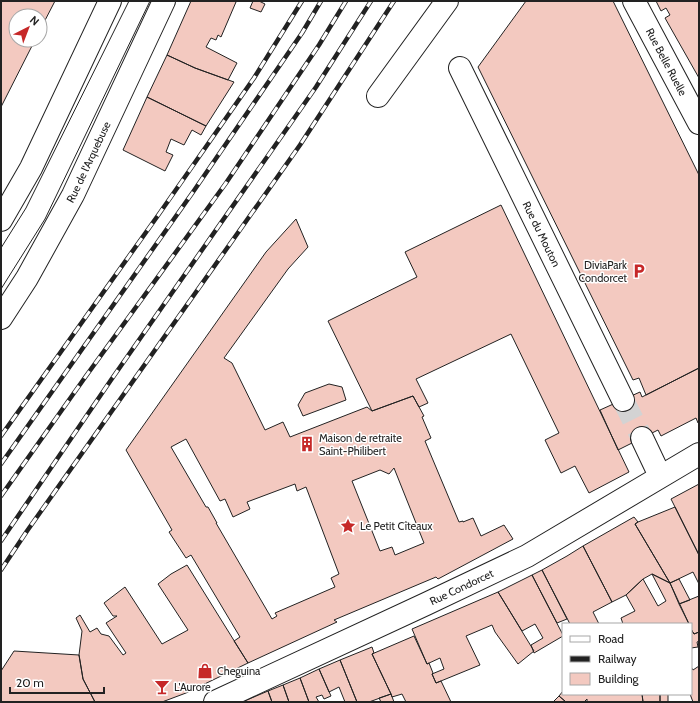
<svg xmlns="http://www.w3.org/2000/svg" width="700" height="703" viewBox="0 0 700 703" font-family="Cabin,sans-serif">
  <rect width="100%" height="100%" fill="#fff"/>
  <!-- building -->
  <path fill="#f3c9c0" stroke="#222" fill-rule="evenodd" d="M1 1H55L40 30V16H16V40H35L1 107Z
    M191 1H234L236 2 221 37 218 35 216 40 211 38 206 47 237 63 228 80 195 68 167 55Z
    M253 1H259L265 4 261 12 250 8Z
    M526 1H613L699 175V368L646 395 639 378 633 380 478 67Z
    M656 1H699V78L665 18 670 15 666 8 661 11Z
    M167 55 195 68 234 82 206 126 147 97Z
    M147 97 206 126 201 135 192 130 184 145 171 139 166 152 173 155 165 171 123 150Z
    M501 205 629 472 589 493 575 466 561 473 545 440 559 433 511 334 416 379 428 403 419 407 413 396 372 411 328 321 417 277 405 252Z
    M296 219 308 247 288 269 224 358 232 363 265 430 283 422 290 437 367 407 372 411 413 396 424 416 422 417 431 438 425 441 459 522 463 521V522L473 518 481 536 504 525 513 539 438 579 436 577 334 620 337 622 248 663 234 641 240 637 191 555 186 558 169 532 172 530 126 450 266 252ZM186 439 220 501 225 499 233 517 250 509 247 502 295 484 297 491 306 487 339 574 331 578 335 587 275 613 277 616 272 619 216 523H217L208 507H206L171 447ZM394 468 424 543 395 555 392 547 380 551 352 481 380 470 389 474Z
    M699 368V422L698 423 696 418 661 436 658 430 618 450 600 410 640 392 642 397Z
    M329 384 342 387 346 400 303 416 298 405 305 393Z
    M699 484V555L671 499Z
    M675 507 699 555V584L693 572 670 583 635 524 638 522Z
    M634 517 638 522 635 524 670 583 652 574 643 579 626 595 612 602 583 546Z
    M583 546 612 602 593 612 599 624H570L542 570 567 556Z
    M187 565 248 663 186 693 162 702H95L83 679 79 655 82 631 76 618 80 615 90 632 97 628 101 634 109 636 123 655 126 653 106 623 117 616H113L104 603 125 587 162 644 188 630 158 584 171 574Z
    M542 570 567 619 557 623 532 575Z
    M652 574 670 583 689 624H623L621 618 635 611 626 595 643 579 658 606 666 601Z
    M532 575 563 635V636L534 653 531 645 543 638 535 624 522 631 498 592Z
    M679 579 690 600 679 604 670 583Z
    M498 592 534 651 518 664 495 632 492 625 466 636 480 665 436 683 432 674 444 669 440 658 427 664 412 629Z
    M699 596V632L694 634 691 629V624H689L679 604Z
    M691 629 694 634 699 632V641L697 642 698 647 691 648Z
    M414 636 427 664 429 663 433 673 432 674 436 683 441 681 451 702H406L402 694 392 697 391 694 372 654Z
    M372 647 374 653 372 654 391 694 369 702H357L340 660Z
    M14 651 79 655 83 679 95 702H1V671Z
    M340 660 357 702H345L339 687 329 692 319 669Z
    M699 666V702H693L690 694H691V667L693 670Z
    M319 669 331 696 324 699 322 695 316 697 319 702H309L300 678Z
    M300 678 309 702H289L283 685Z
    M283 685 289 702H272L268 691Z
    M268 691 272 702H242Z
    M563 691V694H642L643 702H587V699L584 702H566L559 696Z
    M391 694 394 702H381L379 698Z
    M642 694H660V702H643Z
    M660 694H668V702H660Z
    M559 696 566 702H553Z"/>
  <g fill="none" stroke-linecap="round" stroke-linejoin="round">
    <!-- minor-tunnel -->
    <path stroke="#d3d3d3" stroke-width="22" stroke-dasharray="22 11" stroke-linecap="butt" d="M623 400 642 438"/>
    <!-- minor casing -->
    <g stroke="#222" stroke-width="24">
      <g id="minor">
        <path id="s1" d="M634 1 699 123"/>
        <path id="s2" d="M460 68 623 400"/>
        <path d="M378 96 447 1"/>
        <path d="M642 438 660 476"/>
        <path id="s3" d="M215 702 426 604 527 556 699 454"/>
      </g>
    </g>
    <!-- major casing -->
    <g stroke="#222" stroke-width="24">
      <g id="major">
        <path d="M1 220 31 168 110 1"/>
        <path id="s4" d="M1 318 27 278 73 195 164 1"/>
      </g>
    </g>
    <!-- minor -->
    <use href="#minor" stroke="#fff" stroke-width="22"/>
    <!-- major -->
    <use href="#major" stroke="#fff" stroke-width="22"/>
    <!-- tram -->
    <path stroke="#222" stroke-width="1" d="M1 248 26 208 129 1
      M1 289 45 219 150 1"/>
    <!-- rail casing -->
    <g stroke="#222" stroke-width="4.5">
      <path id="rail" d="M1 436 159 214 254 78 302 1
        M1 464 193 192 302 33 321 1
        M1 496 86 376 226 183 319 45 346 1
        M1 541 111 380 316 87 371 1
        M1 570 27 531 300 145 394 1"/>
    </g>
    <!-- rail -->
    <use href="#rail" stroke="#fff" stroke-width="3" stroke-dasharray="9" stroke-linecap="butt"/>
  </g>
  <!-- icons -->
  <defs>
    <g id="parking-bare" transform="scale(1.2)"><path d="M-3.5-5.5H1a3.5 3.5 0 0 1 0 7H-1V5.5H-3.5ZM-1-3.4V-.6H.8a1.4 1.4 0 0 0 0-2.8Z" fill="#c62828" stroke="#fff" stroke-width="2.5" paint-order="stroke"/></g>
    <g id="building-bare" transform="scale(1.2)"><path d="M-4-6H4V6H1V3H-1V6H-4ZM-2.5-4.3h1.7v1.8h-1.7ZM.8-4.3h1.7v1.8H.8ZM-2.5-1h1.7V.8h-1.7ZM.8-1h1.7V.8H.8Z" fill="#c62828" stroke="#fff" stroke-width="2.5" paint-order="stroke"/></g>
    <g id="sight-bare" transform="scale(1.2)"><path d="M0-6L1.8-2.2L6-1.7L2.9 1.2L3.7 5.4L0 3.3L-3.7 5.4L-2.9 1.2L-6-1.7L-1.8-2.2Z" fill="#c62828" stroke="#fff" stroke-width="2.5" paint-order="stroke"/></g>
    <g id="shop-bare" transform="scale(1.2)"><path d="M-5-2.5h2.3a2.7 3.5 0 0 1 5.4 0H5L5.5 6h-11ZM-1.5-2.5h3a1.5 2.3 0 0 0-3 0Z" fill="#c62828" stroke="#fff" stroke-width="2.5" paint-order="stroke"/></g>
    <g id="bar-bare" transform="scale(1.2)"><path d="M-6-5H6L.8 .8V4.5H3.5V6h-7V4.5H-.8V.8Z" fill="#c62828" stroke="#fff" stroke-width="2.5" paint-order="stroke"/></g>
  </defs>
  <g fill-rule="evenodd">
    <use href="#parking-bare" x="639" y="271"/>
    <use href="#building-bare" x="307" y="444"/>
    <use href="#sight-bare" x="348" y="526"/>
    <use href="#shop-bare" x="205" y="671"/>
    <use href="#bar-bare" x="162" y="687"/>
  </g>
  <g text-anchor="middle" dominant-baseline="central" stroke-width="3" stroke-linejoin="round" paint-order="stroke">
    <!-- street labels -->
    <g font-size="11" fill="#222" stroke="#fff">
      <text stroke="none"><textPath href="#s1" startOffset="69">Rue Belle Ruelle</textPath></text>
      <text stroke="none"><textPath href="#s4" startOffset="179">Rue de l'Arquebuse</textPath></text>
      <text stroke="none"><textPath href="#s2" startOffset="185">Rue du Mouton</textPath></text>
      <text stroke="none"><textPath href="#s3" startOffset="272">Rue Condorcet</textPath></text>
    </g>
    <!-- poi labels -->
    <g font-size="11" fill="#222" stroke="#fff" text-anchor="start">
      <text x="627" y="265" text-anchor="end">DiviaPark<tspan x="627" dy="13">Condorcet</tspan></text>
      <text x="319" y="438">Maison de retraite<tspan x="319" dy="13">Saint-Philibert</tspan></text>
      <text x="360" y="526">Le Petit Cîteaux</text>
      <text x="217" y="671">Cheguina</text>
      <text x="174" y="687">L'Aurore</text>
    </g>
  </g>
  <!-- border -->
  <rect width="700" height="703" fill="none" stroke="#222222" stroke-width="4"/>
  <!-- legend -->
  <rect x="562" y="623" width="130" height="72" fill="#ffffff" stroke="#a7a7a7"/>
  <rect x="570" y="636" width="20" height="6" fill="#ffffff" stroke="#a7a7a7"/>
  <text x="598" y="643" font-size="12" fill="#222222">Road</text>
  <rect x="570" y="656" width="20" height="6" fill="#222222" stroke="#a7a7a7"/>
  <text x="598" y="663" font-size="12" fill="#222222">Railway</text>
  <rect x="570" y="673" width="20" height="12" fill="#f3c9c0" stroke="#a7a7a7"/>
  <text x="598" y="683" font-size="12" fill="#222222">Building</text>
  <!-- north arrow -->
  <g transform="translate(28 28) rotate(42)"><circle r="19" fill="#ffffff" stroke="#a7a7a7"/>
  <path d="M0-3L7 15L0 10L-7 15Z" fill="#c62828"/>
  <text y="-6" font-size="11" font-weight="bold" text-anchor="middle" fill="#222222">N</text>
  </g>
  <!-- scale -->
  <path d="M10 687v6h94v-6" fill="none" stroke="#222222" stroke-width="2"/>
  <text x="16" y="687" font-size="12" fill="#222222" stroke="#ffffff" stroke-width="3" paint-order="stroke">20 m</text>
</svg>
